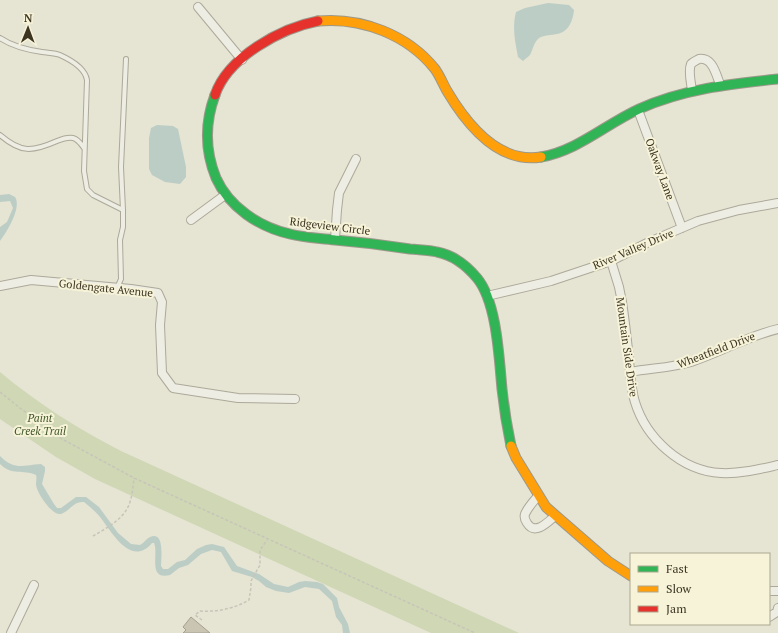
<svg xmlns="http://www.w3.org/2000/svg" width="778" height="633" viewBox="0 0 778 633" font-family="'PT Serif',serif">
  <rect width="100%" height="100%" fill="#e6e4d2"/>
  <!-- green -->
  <path fill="#cfd7b5" d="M0 372C37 403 78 429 121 451L519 633H431L95 479 56 457 0 419Z"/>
  <!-- water -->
  <path fill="#bccdc6" d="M548 3 569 5 574 10C573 20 569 32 557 34 552 35 544 35 539 38 534 42 533 49 530 55 528 57 525 59 523 61L518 57C515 41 512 28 516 12L525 8Z
    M157 125 173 126 178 129 186 167V177L180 184 165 182 152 175 149 169V138L151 128Z
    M9 194 15 197C22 207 7 232 0 241V227L7 222 13 208 10 201 0 202V195Z
    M0 456C15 471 23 465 41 464L45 467V471L42 484 54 504 57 508H61L76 497H86L99 507 118 533 131 544 140 545C144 543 146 539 150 537 165 530 161 559 161 566L163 569H168L177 562 185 560 197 549 206 545 212 544 224 547 237 566 259 574 274 584 288 587 299 582 305 581 317 582 323 584 337 598 339 607 348 624 350 633H343L342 625 336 617 332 601 319 589 305 587 289 593 276 591 266 587 259 581 252 577 232 571 221 552 212 550 201 554 188 565 179 568 170 575C147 580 159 554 154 543H152C131 568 112 532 100 517 96 512 89 506 84 502 73 501 70 511 61 514 52 516 36 492 36 484 36 481 37 478 36 475 23 469 12 476 0 464Z"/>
  <!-- building -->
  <path fill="#cac4b3" stroke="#a7a090" d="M191 617 210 633H183L186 630 183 627Z"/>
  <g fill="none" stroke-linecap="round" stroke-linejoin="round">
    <!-- lane casing -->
    <g stroke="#aca99a" stroke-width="6">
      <path id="lane" d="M0 38C12 46 28 50 42 52 48 53 55 53 60 55 71 60 85 68 87 80L84 171 87 189 93 195 123 210
        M0 135C21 153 32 152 57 141 62 139 67 137 73 138 78 139 81 144 84 148
        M117 288 121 279 120 240 123 227V210L121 167 126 59"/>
    </g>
    <!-- street casing -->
    <g stroke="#aca99a" stroke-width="10">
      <path id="street" d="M198 7 242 60
        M692 90C691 83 688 71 691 64 693 62 697 60 699 59 713 57 716 75 720 84
        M638 110 682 228
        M191 220 225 195
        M335 239 337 210 339 193 356 159
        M611 261 619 287 622 302C625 321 627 340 629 359 630 373 631 389 635 402 646 438 681 471 721 473 740 474 760 469 778 465
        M0 286 31 280 131 289 158 293 162 302 160 325 162 373 173 388 238 398 295 399
        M487 296 551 281 611 261 649 242 698 221 739 210 778 203
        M630 372C651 368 671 368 691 362 721 352 748 336 778 329
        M538 496C534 501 528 507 525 514 524 517 525 520 527 523 535 536 548 522 555 516
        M769 591H778
        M769 617 777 612 778 608
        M11 633 34 585"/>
    </g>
    <!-- fast casing -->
    <g stroke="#9c988a" stroke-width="11">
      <path id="fast" d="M215 95C205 122 205 151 216 178 229 207 259 227 290 234 305 238 320 238 335 240 360 242 385 245 410 249 419 250 429 250 437 252 453 255 467 266 477 278 497 302 499 358 502 389 504 408 507 427 511 446
        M541 157C577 151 606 124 639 109 683 89 730 84 778 79"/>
    </g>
    <!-- slow casing -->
    <g stroke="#9c988a" stroke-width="11">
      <path id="slow" d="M318 21C362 17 408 35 435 69 440 76 443 84 447 91 466 123 498 164 541 157
        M511 446 516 458 546 507 608 561 631 576"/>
    </g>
    <!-- jam casing -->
    <g stroke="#9c988a" stroke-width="11">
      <path id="jam" d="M215 95C228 57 281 28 318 21"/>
    </g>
    <!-- path -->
    <path stroke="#c7c5b9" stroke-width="1.5" stroke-dasharray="3 2" stroke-linecap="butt" d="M0 392 20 408 62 439 134 478 475 633
      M93 536C105 529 120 521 127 509 132 500 133 488 134 478
      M202 620 195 615 200 611C216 612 234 609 249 600L251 587V581L260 565V550L267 540"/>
    <!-- lane -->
    <use href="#lane" stroke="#eeede3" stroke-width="4"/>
    <!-- street -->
    <use href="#street" stroke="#eeede3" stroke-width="8"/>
    <!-- fast -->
    <use href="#fast" stroke="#30b455" stroke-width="9"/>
    <!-- slow -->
    <use href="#slow" stroke="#ff9f0a" stroke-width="9"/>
    <!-- jam -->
    <use href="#jam" stroke="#e5322d" stroke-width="9"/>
  </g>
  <g text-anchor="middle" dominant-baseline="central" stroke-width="4" stroke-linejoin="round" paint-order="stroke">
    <!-- street labels -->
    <g font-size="11" fill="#3c3421" stroke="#f6f3d9">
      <text transform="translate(660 169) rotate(70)">Oakway Lane</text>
      <text transform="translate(330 226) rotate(7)">Ridgeview Circle</text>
      <text transform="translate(633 249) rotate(-23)">River Valley Drive</text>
      <text transform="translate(106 288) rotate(6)">Goldengate Avenue</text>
      <text transform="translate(627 347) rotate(82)">Mountain Side Drive</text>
      <text transform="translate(716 350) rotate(-21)">Wheatfield Drive</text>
    </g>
    <!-- park labels -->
    <g font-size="11" font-style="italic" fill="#425828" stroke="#f6f3d9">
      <text x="40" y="418">Paint<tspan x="40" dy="13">Creek Trail</tspan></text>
    </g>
  </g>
  <!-- legend -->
  <rect x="630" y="553" width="140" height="72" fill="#f6f3d9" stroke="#aca78f"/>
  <rect x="638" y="566" width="20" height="6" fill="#30b455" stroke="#aca78f"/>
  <text x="666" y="573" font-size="12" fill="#3c3421">Fast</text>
  <rect x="638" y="586" width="20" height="6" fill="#ff9f0a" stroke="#aca78f"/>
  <text x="666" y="593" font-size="12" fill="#3c3421">Slow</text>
  <rect x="638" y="606" width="20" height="6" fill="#e5322d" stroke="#aca78f"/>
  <text x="666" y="613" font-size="12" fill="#3c3421">Jam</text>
  <!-- north arrow -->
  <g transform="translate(28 28) rotate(1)" stroke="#f6f3d9" stroke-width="3" paint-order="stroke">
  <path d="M0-3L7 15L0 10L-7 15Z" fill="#3c3421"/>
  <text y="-6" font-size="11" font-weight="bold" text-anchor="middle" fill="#3c3421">N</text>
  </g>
</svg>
